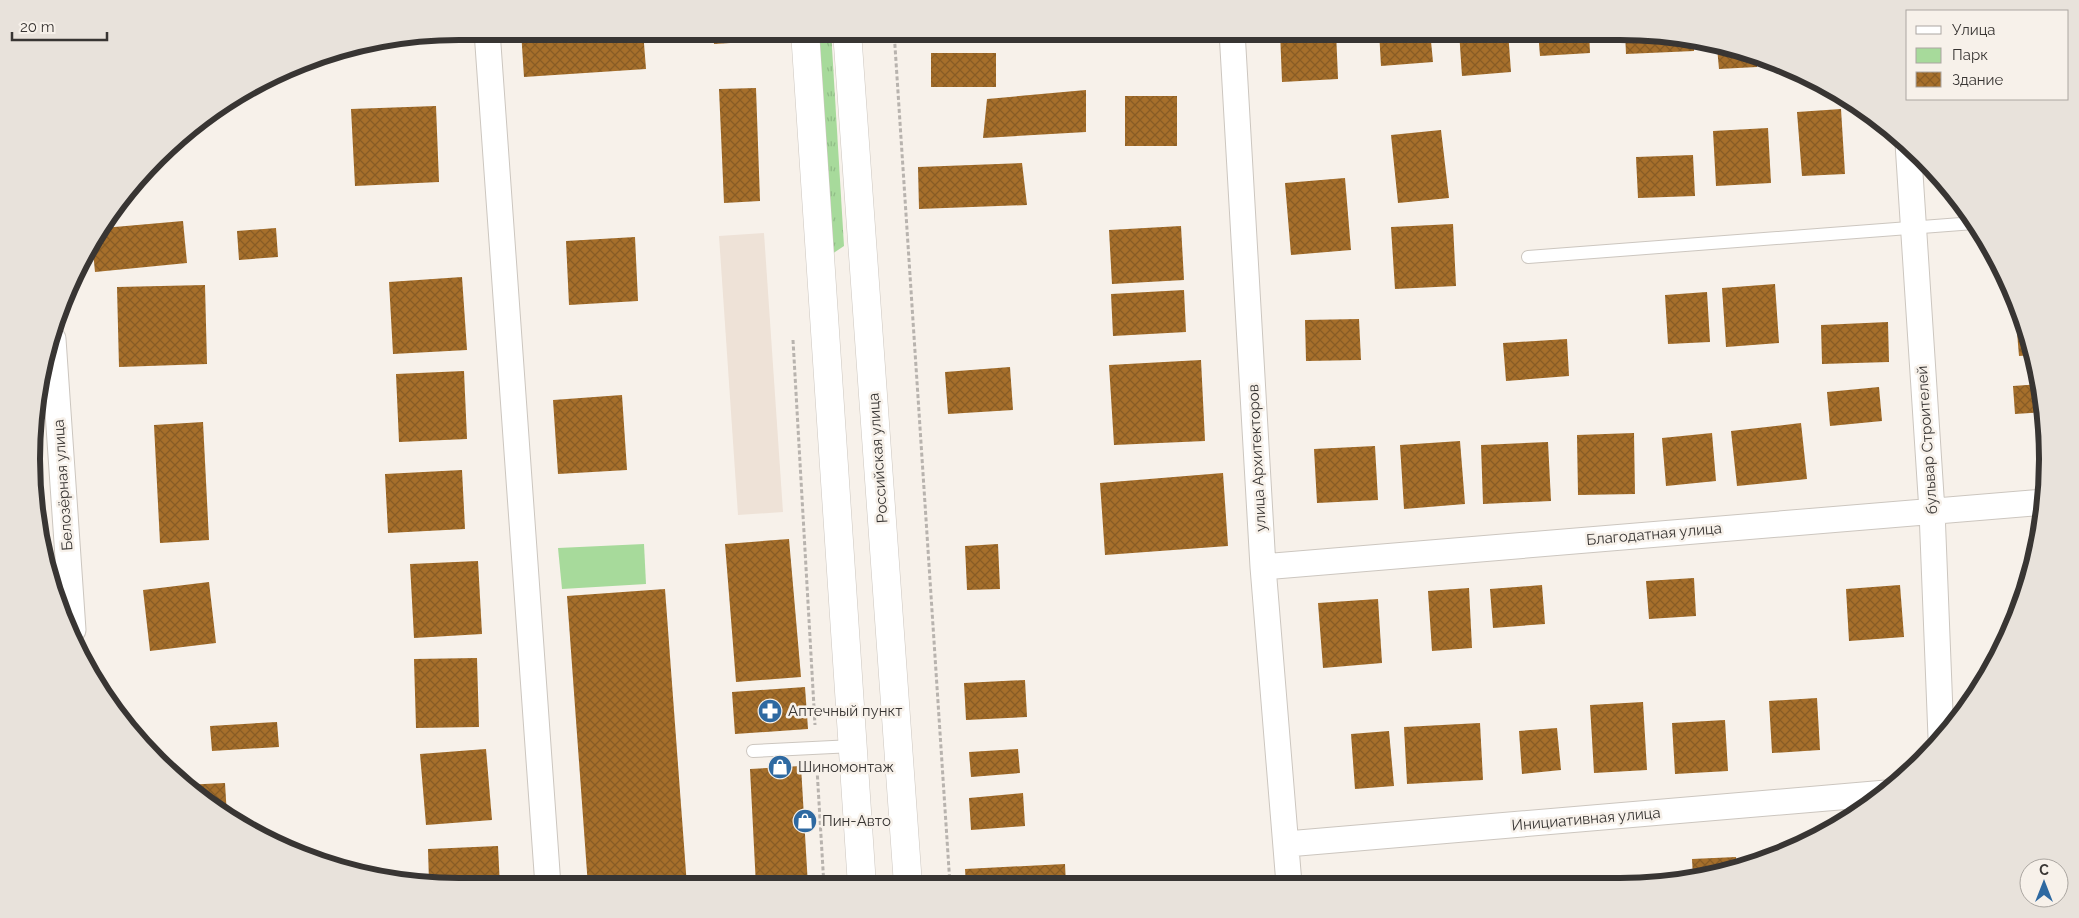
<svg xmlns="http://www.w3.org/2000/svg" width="2079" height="918" viewBox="0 0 2079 918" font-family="Raleway,sans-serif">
  <defs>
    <pattern id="grass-tufts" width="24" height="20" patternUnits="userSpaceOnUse" patternTransform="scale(1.25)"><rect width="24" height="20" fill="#a7da9b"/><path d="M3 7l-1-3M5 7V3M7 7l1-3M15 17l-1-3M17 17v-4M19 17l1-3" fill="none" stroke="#90bc86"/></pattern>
    <pattern id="building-cross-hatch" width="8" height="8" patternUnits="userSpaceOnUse" patternTransform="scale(1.25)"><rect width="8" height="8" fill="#a66f2b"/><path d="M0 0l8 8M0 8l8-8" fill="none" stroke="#885c25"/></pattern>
  </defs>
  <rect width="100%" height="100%" fill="#f7f1ea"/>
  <!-- built -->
  <path fill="#eee2d7" d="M764 233 783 512 738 515 719 236Z"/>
  <!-- grass -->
  <path fill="url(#grass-tufts)" d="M817 31H831L844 246 832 254Z"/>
  <!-- park -->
  <path fill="#a7da9b" d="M644 544 646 584 562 589 558 548Z"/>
  <!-- building -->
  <path fill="url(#building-cross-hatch)" d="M521 31H643L646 69 524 77Z
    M713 31H762L763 41 714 44Z
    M1280 31H1336L1338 79 1282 82Z
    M1379 31H1430L1433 62 1381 66Z
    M1459 31H1508L1511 72 1462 76Z
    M1538 31H1589L1590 53 1540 56Z
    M1625 32 1694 43V51L1626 54Z
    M1717 47 1756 54 1757 67 1719 69Z
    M931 53H996V87H931Z
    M756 88 760 201 724 203 719 89Z
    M1086 90V132L983 138 987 99Z
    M1125 96H1177V146H1125Z
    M436 106 439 182 355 186 351 109Z
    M1841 109 1845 174 1802 176 1797 112Z
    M1768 128 1771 183 1716 186 1713 131Z
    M1441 130 1449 198 1398 203 1391 135Z
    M1693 155 1695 196 1638 198 1636 157Z
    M1022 163 1027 205 919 209 918 167Z
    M1345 178 1351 250 1291 255 1285 183Z
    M183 221 187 263 95 272 92 241 103 228Z
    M1453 224 1456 286 1395 289 1391 227Z
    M1181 226 1184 280 1112 284 1109 230Z
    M276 228 278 257 239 260 237 231Z
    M635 237 638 301 569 305 566 241Z
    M462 277 467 350 393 354 389 282Z
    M1775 284 1779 343 1726 347 1722 288Z
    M205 285 207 364 119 367 117 287Z
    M1184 290 1186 332 1113 336 1111 294Z
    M1707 292 1710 342 1668 344 1665 295Z
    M2015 308H2018L2034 355 2019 356Z
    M1359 319 1361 360 1306 361 1305 320Z
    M1888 322 1889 362 1822 364 1821 325Z
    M1567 339 1569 376 1506 381 1503 343Z
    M1201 360 1205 441 1114 445 1109 365Z
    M1010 367 1013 410 948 414 945 372Z
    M464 371 467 439 399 442 396 374Z
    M2039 384 2044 412 2015 414 2013 386Z
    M1879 387 1882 421 1830 426 1827 392Z
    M622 395 627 470 558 474 553 400Z
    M203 422 209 540 160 543 154 425Z
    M1801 423 1807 479 1737 486 1731 431Z
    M1634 433 1635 494 1578 495 1577 435Z
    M1712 433 1716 481 1666 486 1662 438Z
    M1460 441 1465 504 1404 509 1400 445Z
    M1548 442 1551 501 1483 504 1481 445Z
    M1375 446 1378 500 1317 503 1314 449Z
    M462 470 465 529 388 533 385 474Z
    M1223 473 1228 546 1105 555 1100 483Z
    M789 539 801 677 736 682 725 544Z
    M998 544 1000 589 967 590 965 546Z
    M478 561 482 634 414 638 410 564Z
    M1694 578 1696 616 1649 619 1646 581Z
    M209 582 216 643 150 651 143 590Z
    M1542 585 1545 624 1493 628 1490 589Z
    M1900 585 1904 637 1849 641 1846 589Z
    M1469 588 1472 648 1432 651 1428 591Z
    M665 589 687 886H588L567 596Z
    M1378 599 1382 663 1323 668 1318 603Z
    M477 658 479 727 416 728 414 659Z
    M1025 680 1027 717 966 720 964 683Z
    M805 687 808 729 735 734 732 692Z
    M1817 698 1820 750 1772 753 1769 701Z
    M1643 702 1647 770 1594 773 1590 705Z
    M1725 720 1728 771 1675 774 1672 723Z
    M277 722 279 747 212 751 210 726Z
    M1480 723 1483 780 1407 784 1404 727Z
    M1557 728 1561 770 1522 774 1519 731Z
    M1389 731 1394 786 1355 789 1351 734Z
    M486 749 492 820 426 825 420 754Z
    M1018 749 1020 773 971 777 969 752Z
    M801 766 808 886H756L750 769Z
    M225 783 227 816 184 785Z
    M1023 793 1025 826 971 830 969 798Z
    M498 846 500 887H459L429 882 428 849Z
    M1736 857 1737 867 1693 878 1692 859Z
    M1065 864 1066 885H966L965 869Z
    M1403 880V884H1371V883Z"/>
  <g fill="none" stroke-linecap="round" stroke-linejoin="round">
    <!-- lane casing -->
    <g stroke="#ccc6bf" stroke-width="14">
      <path id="lane" d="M1528 257 1974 223
        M753 751 853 746"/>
    </g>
    <!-- street casing -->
    <g stroke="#ccc6bf" stroke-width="27">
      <path id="street" d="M487 31 548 886
        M1232 31 1263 567 1289 884
        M1908 143 1932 511 1941 737
        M53 339 73 630
        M1263 567 2044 502
        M1287 844 1886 793"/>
    </g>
    <!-- secondary casing -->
    <g stroke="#ccc6bf" stroke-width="29">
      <path id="secondary" d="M805 31 862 886
        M847 31 908 885"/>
    </g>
    <!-- path -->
    <path stroke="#b8b3ae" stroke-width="3" stroke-dasharray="4 2.5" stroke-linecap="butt" d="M894 31 950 885
      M793 340 815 725
      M817 769 824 886"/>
    <!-- lane -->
    <use href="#lane" stroke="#fff" stroke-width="12"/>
    <!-- street -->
    <use href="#street" stroke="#fff" stroke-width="25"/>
    <!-- secondary -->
    <use href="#secondary" stroke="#fff" stroke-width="28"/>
  </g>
  <!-- icons -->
  <defs>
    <g id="pharmacy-disc" transform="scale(1.25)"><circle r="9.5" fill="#2e69a1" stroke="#f7f1ea"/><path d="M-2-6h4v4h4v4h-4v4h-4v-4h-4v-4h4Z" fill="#fff"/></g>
    <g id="shop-disc" transform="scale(1.25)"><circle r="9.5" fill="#2e69a1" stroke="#f7f1ea"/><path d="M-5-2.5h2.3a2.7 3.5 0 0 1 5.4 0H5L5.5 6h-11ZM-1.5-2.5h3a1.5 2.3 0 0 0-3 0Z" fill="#fff"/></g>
  </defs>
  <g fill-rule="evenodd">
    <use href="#pharmacy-disc" x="770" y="711"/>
    <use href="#shop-disc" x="780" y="767"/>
    <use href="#shop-disc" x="805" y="821"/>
  </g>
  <g text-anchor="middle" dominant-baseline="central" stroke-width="5" stroke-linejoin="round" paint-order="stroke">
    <!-- street labels -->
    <g font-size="15" fill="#383533" stroke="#f7f1ea">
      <text transform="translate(1927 440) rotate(-94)">бульвар Строителей</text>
      <text transform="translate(878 458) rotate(-94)">Российская улица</text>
      <text transform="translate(1257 458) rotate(-93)">улица Архитекторов</text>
      <text transform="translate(63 485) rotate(-94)">Белозёрная улица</text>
      <text transform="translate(1654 534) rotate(-5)">Благодатная улица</text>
      <text transform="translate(1586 819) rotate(-5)">Инициативная улица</text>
    </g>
    <!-- poi labels -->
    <g font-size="15" fill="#383533" stroke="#f7f1ea" text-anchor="start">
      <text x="788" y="711">Аптечный пункт</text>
      <text x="798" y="767">Шиномонтаж</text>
      <text x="822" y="821">Пин-Авто</text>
    </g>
  </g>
  <!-- crop -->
  <path d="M0 0H2079V918H0ZM459 40H1620A419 419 0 0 1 2039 459V459A419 419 0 0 1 1620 878H459A419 419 0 0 1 40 459V459A419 419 0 0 1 459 40Z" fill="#e8e2db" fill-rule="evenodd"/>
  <path fill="none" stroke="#383533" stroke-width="6" d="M459 40H1620A419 419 0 0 1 2039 459V459A419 419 0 0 1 1620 878H459A419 419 0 0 1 40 459V459A419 419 0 0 1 459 40Z"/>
  <!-- legend -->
  <rect x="1906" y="10" width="162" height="90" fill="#f7f1ea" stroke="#aba6a1"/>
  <rect x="1916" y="26" width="25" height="8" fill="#ffffff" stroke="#aba6a1"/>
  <text x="1952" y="35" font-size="15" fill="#383533">Улица</text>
  <rect x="1916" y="48" width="25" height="15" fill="#a7da9b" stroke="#aba6a1"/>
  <text x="1952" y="60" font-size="15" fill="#383533">Парк</text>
  <rect x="1916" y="72" width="25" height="15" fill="url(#building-cross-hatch)" stroke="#aba6a1"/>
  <text x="1952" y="85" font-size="15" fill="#383533">Здание</text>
  <!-- north arrow -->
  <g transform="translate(2044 883)"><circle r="24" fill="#f7f1ea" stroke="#aba6a1"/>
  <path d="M0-4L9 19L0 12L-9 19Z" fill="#2e69a1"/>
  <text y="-8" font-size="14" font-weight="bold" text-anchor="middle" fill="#383533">С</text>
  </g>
  <!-- scale -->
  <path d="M12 32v8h95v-8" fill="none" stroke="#383533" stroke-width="2.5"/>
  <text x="20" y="32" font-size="15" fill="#383533" stroke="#f7f1ea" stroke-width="4" paint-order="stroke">20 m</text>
</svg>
